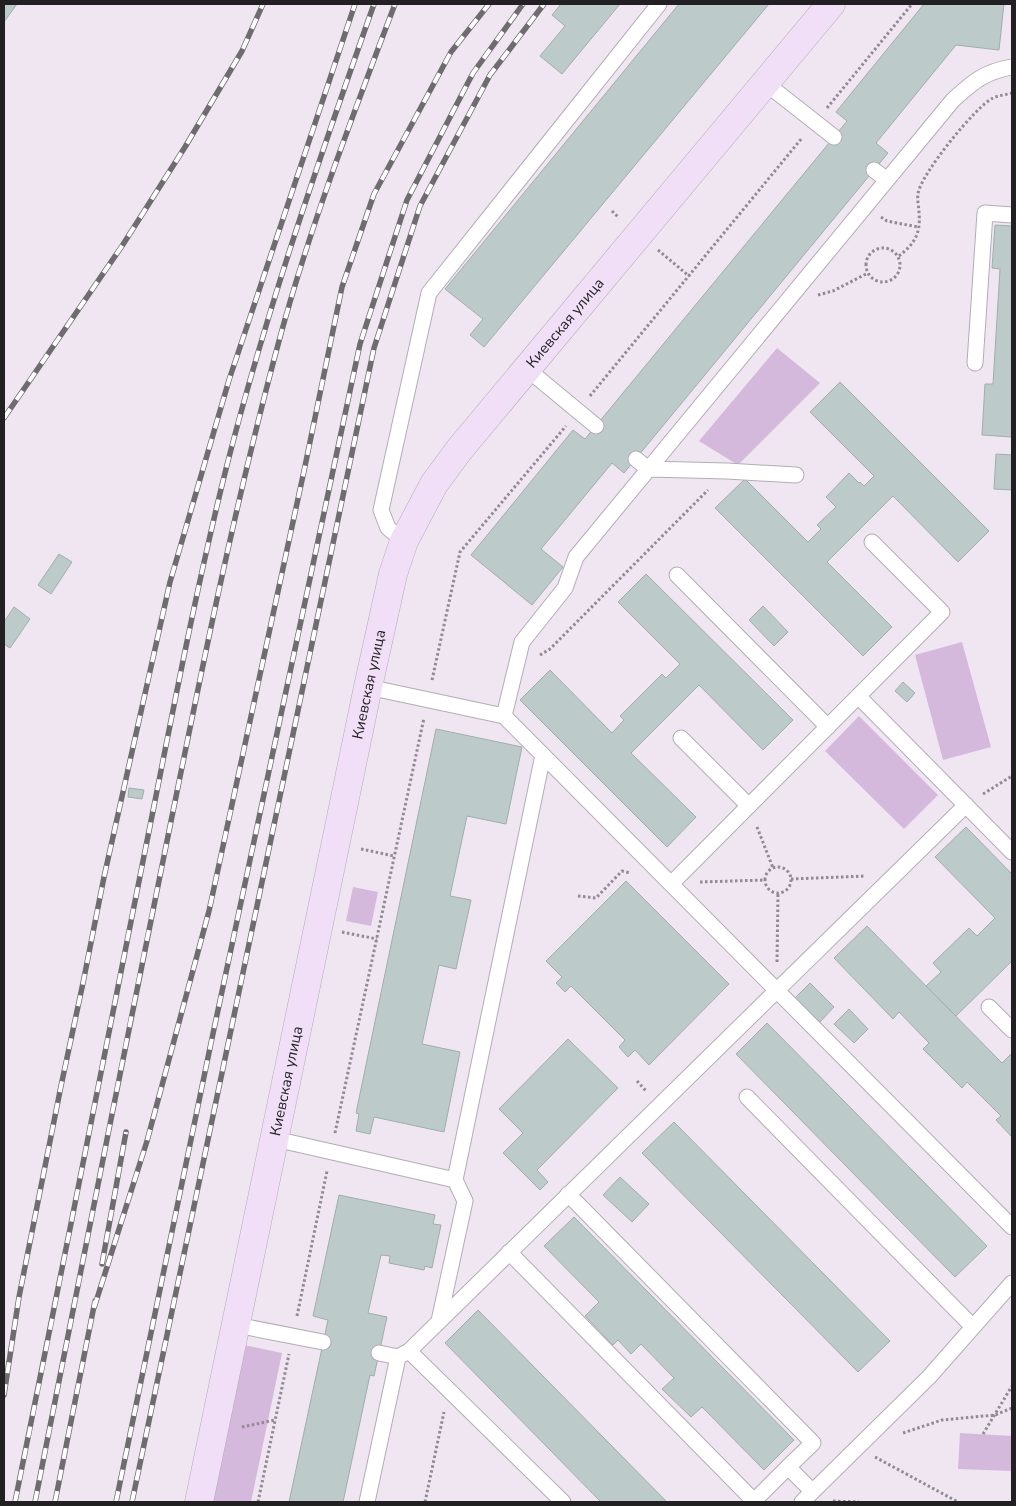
<svg xmlns="http://www.w3.org/2000/svg" width="1016" height="1506" viewBox="0 0 1016 1506" font-family="'Nunito Sans',sans-serif">
  <rect width="100%" height="100%" fill="#efe6f1"/>
  <!-- green -->
  <path fill="#d4b9dd" d="M777 348 820 383 738 465 699 441Z
    M962 642 991 747 943 760 915 655Z
    M859 716 938 795 904 829 825 751Z
    M353 887 378 892 371 926 346 921Z
    M244 1345 282 1353 251 1502H211Z
    M960 1433 1012 1436V1471L958 1469Z"/>
  <!-- building -->
  <path fill="#bccbc9" stroke="#9faeac" d="M4 4H17L4 22Z
    M561 4H620L562 74 540 56 565 26 552 15Z
    M679 4H769L484 347 470 335 483 319 445 289Z
    M924 4H1004L999 50 956 45 876 143 888 153 874 170 624 473 612 463 541 549 563 567 532 605 471 555 573 430 585 439 834 137 847 121 836 112Z
    M995 225 1012 226V437L982 435 985 384H993L1000 269 992 268Z
    M840 382 989 531 958 562 893 496 827 562 892 627 863 656 715 508 745 479 808 542 821 529 817 525 836 507 826 497 849 473 859 483 860 482 864 486 874 476 810 412Z
    M996 454 1012 455V490L994 489Z
    M59 554 72 562 51 594 38 585Z
    M646 574 793 720 763 750 699 685 631 753 696 817 667 847 520 700 550 670 612 733 624 720 620 716 662 674 666 678 680 664 618 602Z
    M763 606 788 632 774 646 749 620Z
    M14 607 30 619 10 648 4 644V622Z
    M903 682 915 693 907 702 895 691Z
    M436 729 522 747 506 824 467 816 450 896 471 900 456 969 439 965 422 1044 460 1052 444 1132 374 1117 370 1134 356 1131 359 1114 356 1113Z
    M129 788 144 790 142 799 128 797Z
    M966 827 1012 874V961L956 1016 926 986 941 972 933 963 969 928 977 936 995 918 935 857Z
    M626 881 729 984 649 1065 635 1050 628 1057 619 1047 625 1040 571 986 565 992 556 983 562 977 546 961Z
    M867 926 1002 1063 1012 1053V1137L996 1120 1001 1116 967 1082 962 1088 923 1049 929 1043 899 1012 893 1019 834 958Z
    M810 983 834 1007 820 1022 795 998Z
    M849 1009 868 1029 854 1043 834 1024Z
    M767 1023 987 1246 955 1277 736 1054Z
    M568 1039 618 1088 537 1170 548 1182 540 1190 503 1153 523 1133 499 1109Z
    M674 1122 890 1341 858 1372 642 1153Z
    M620 1177 649 1204 632 1222 603 1195Z
    M339 1195 435 1215 433 1224 441 1225 432 1268 425 1266 424 1270 389 1263 390 1256 381 1255 368 1313 387 1317 374 1376 370 1375 343 1502H289L328 1320 313 1316Z
    M574 1217 794 1440 764 1470 702 1407 691 1417 662 1389 674 1378 641 1344 631 1354 618 1340 613 1345 585 1316 599 1302 544 1246Z
    M478 1310 667 1502H601L445 1343Z"/>
  <g fill="none" stroke-linecap="round" stroke-linejoin="round">
    <!-- lane casing -->
    <g stroke="#b3acb6" stroke-width="17">
      <path id="lane" d="M764 82 834 137
        M874 170 887 180
        M975 363 985 213 1012 215
        M526 368 596 426
        M636 459 648 469 727 471 796 475
        M404 541 388 528 381 510 429 293 659 4
        M677 575 828 727
        M368 687 504 716 1012 1227
        M858 696 1012 852
        M504 716 522 642 565 588 576 557 953 100C974 81 984 72 1012 67
        M681 738 749 806
        M671 884 942 612 872 542
        M989 1007 1012 1030
        M747 1097 973 1327
        M275 1139 455 1180
        M568 1194 813 1443 788 1467
        M509 1252 754 1501 788 1467 812 1491
        M439 1321 465 1201 455 1180 543 755
        M236 1325 323 1342
        M409 1351 563 1502
        M379 1353 398 1357 409 1351 966 805
        M367 1502 398 1357
        M802 1502 929 1377 1012 1283"/>
    </g>
    <!-- secondary casing -->
    <g stroke="#b3acb6" stroke-width="29">
      <g id="secondary">
        <path id="s1" d="M199 1502 368 687 393 574 404 541 434 484 459 450 831 4"/>
      </g>
    </g>
    <!-- path -->
    <path stroke="#918a92" stroke-width="3" stroke-dasharray="2.5 2.5" stroke-linecap="butt" d="M827 108 912 4
      M612 211 619 218
      M881 217 887 221 918 227
      M866 265a17 17 0 1 1 34 0a17 17 0 1 1-34 0Z
      M658 250 689 276
      M899 256C914 244 921 234 919 213 919 207 917 200 918 194 920 175 976 106 993 98 999 95 1006 95 1012 93
      M818 295 833 291 868 273
      M590 396 802 138
      M540 655 550 649 708 490
      M432 680 460 552 566 426
      M983 794 1012 776
      M757 827 773 868
      M361 849 394 856
      M765 880a13 13 0 1 1 26 0a13 13 0 1 1-26 0Z
      M791 879 866 876
      M700 882 765 880
      M578 896 596 898 622 871 630 873
      M342 932 377 939
      M777 962 778 894
      M637 1081 647 1092
      M335 1133 424 718
      M297 1316 327 1171
      M242 1427 275 1420
      M903 1433 942 1420 995 1415 1012 1408
      M983 1434 1012 1386
      M875 1457 958 1502
      M833 1501 859 1502
      M258 1502 289 1354
      M425 1502 444 1412"/>
    <!-- lane -->
    <use href="#lane" stroke="#fff" stroke-width="15"/>
    <!-- secondary -->
    <use href="#secondary" stroke="#f0dff6" stroke-width="28"/>
    <!-- rail casing -->
    <g stroke="#706a71" stroke-width="5.5">
      <path id="rail" d="M4 418 122 246 185 147 242 51 263 4
        M102 1264 126 1132
        M94 1308 147 1141 209 911 304 471 342 287 374 194 451 52 489 4
        M4 1395 19 1297 61 1086 83 983 104 877 170 582 229 380 355 4
        M15 1502C59 1287 101 1071 144 856 170 727 194 597 226 469 266 311 320 157 374 4
        M35 1502C78 1287 120 1071 164 856 199 683 233 511 279 341 310 226 353 115 395 4
        M55 1502 95 1301
        M116 1502 211 1043 360 344 407 200 473 73 523 4
        M132 1502 374 348 420 206 490 75 544 4"/>
    </g>
    <!-- rail -->
    <use href="#rail" stroke="#fff" stroke-width="4" stroke-dasharray="11" stroke-linecap="butt"/>
  </g>
  <g text-anchor="middle" dominant-baseline="central" stroke-width="4" stroke-linejoin="round" paint-order="stroke">
    <!-- street labels -->
    <g font-size="15" fill="#232024" stroke="#fff">
      <text stroke="none"><textPath href="#s1" startOffset="1255">Киевская улица</textPath></text>
      <text stroke="none"><textPath href="#s1" startOffset="835">Киевская улица</textPath></text>
      <text stroke="none"><textPath href="#s1" startOffset="430">Киевская улица</textPath></text>
    </g>
  </g>
  <!-- border -->
  <rect width="1016" height="1506" fill="none" stroke="#232024" stroke-width="10"/>
</svg>
